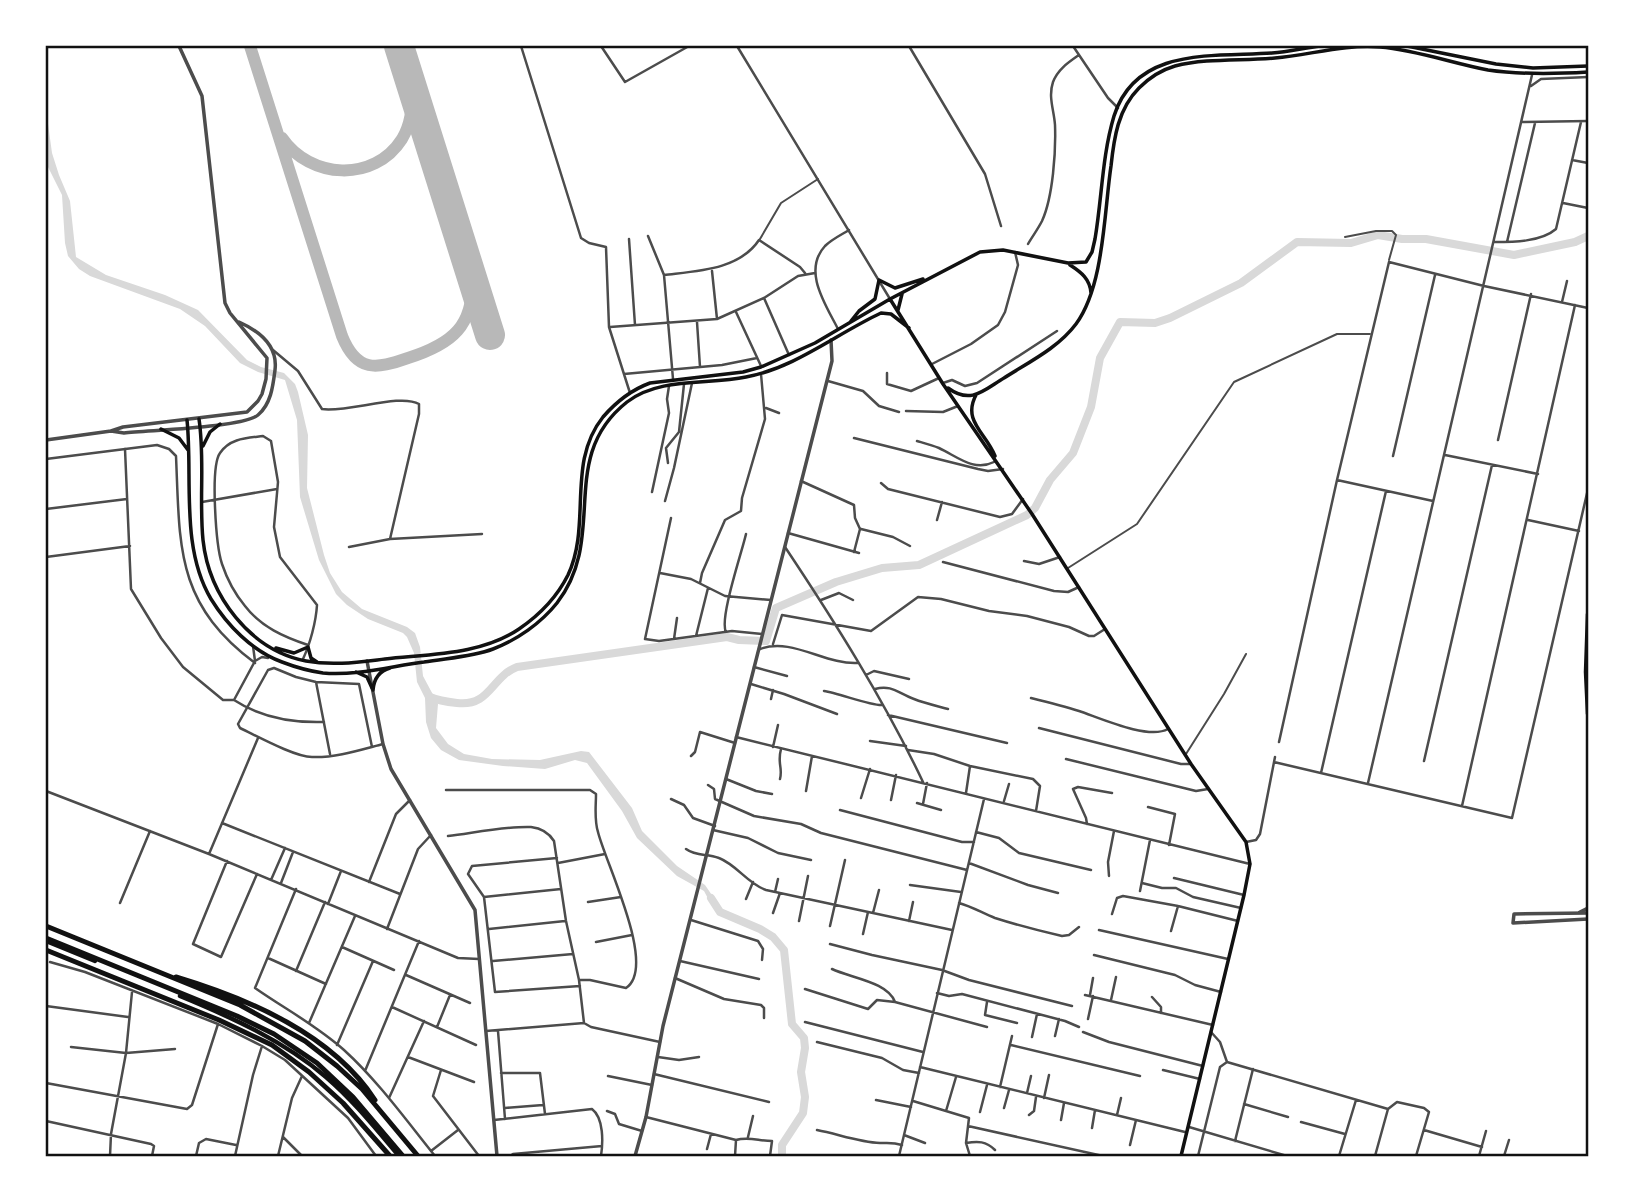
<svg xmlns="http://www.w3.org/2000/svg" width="1634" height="1202" viewBox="0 0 1634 1202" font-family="'Sofia Sans Condensed',sans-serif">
  <rect width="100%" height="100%" fill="#fff"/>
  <!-- water -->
  <path fill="#d9d9d9" d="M46 54V109L52 153 59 175 70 201 76 257 106 275 165 295 198 310 247 360 261 367 284 373 295 384 298 392 308 435 307 488 324 555 330 573 342 592 362 609 407 627 415 633 420 647 423 676 438 704 436 728 448 744 464 754 492 759 540 760 581 751 589 752 632 808 642 831 677 866 705 885 718 904 712 906 704 891 677 876 637 838 622 811 587 763 575 760 545 769 503 766 459 760 441 750 431 738 426 722 425 698 417 682 414 653 407 637 403 633 368 619 347 605 336 594 319 560 300 497 297 420 285 380 258 372 240 363 205 326 180 309 90 276 79 269 68 256 65 243 62 195 46 163Z"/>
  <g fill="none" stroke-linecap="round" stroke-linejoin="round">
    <!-- river -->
    <path stroke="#d9d9d9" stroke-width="8" d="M430 697C439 701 448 702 457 703 490 707 491 677 517 667L727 637 739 640 766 641 776 608 836 582 882 568 919 565 1027 515 1035 508 1050 480 1073 453 1091 407 1100 358 1120 322 1155 323 1170 318 1241 283 1297 242 1351 243 1378 235 1402 239H1426L1514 255 1575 242 1588 236
      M711 898 720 912 760 929 773 937 784 950 792 1024 804 1038 805 1048 801 1072 805 1097 803 1113 782 1145V1156"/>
    <!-- taxiway -->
    <path stroke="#b8b8b8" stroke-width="12" d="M250 46 342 336C357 373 376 369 408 358 452 344 475 326 472 276
      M282 138C310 179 374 183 402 139 411 124 412 108 413 91"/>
    <!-- runway -->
    <path stroke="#b8b8b8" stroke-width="30" d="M399 46 490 335"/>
    <!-- service -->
    <path stroke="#4c4c4c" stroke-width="2" d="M1345 237 1376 231H1392L1396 235 1389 260
      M760 239 781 203 818 179
      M1068 568 1137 524 1234 382 1337 334H1370
      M1186 754 1224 694 1246 654"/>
    <!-- minor -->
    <path stroke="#4c4c4c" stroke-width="2.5" d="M521 46 581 238 589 243 606 247 609 327 630 393
      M601 46 625 82 689 46
      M737 46 890 299
      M909 46 985 174 1001 226
      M1073 46 1108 98 1118 108
      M1531 86 1541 79 1588 77
      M1522 122 1588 121
      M1572 160 1588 163
      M1563 203 1588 208
      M648 236 664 275 673 379
      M629 239 635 325
      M1494 242C1513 242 1541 242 1556 229L1581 122
      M1507 242 1535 123
      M1028 244C1032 237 1038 229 1042 221 1053 197 1056 151 1055 125 1054 110 1048 97 1053 82 1058 69 1069 62 1079 55
      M712 271 717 319
      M664 275C697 271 739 270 759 240L800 267 805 273
      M764 298 789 355
      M1562 302 1567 281
      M736 312 761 366
      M697 322 700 367
      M610 327 717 319 764 298 798 276 815 273
      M838 329C826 305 802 271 825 246 832 239 841 235 849 230
      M273 350 298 371 322 409C347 413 400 393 419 404V414L390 539
      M932 364 971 344 998 325 1005 312 1018 265 1015 252
      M887 373V384L911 391 939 378
      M624 374 722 365 757 358
      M828 381 863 391 879 406 899 412
      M943 383 952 380 965 386 977 383 1057 331
      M766 408 779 413
      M906 411 943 412 958 406
      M854 438 978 469 988 471 1003 469
      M1498 440 1531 294
      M917 441C924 443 932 445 939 448 958 457 974 472 994 462
      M125 449 131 589 161 638 183 667 223 700H234
      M1445 455 1538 474
      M1393 456 1435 275
      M46 459 157 445 169 449 176 456C180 547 175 603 255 663
      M668 463 666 448 679 432 684 384
      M1337 480 1433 501
      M801 481 854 505 855 518 860 529 854 552
      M881 483 888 489 1000 517 1012 514 1023 499
      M652 492 669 413 667 399 669 386
      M665 501 674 468 692 383
      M202 502 277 489
      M46 509 127 499
      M671 518 645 639 659 641 732 631 762 634
      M937 520 942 502
      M1528 520 1579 531
      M861 529 893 537 910 546
      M788 533 859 553
      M349 547 390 539 482 534
      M785 547C835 622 884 700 923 782
      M46 557 130 546
      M1024 561 1039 564 1060 557
      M943 562 1054 591 1068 592 1079 587
      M660 573 691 579 725 596 771 600
      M700 583 702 573 725 520 741 511 742 498 765 419 761 374
      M821 600 839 593 853 600
      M726 632C719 619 742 552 746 534
      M696 636 708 588
      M674 639 677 618
      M773 644 782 615 871 631 918 597 941 599 989 611 1027 616 1069 627 1089 636H1094L1105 629
      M760 649C792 637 825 665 858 663
      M303 659C310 644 316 622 317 605L280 557 274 527 278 482 271 441 263 436C247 438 230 438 220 453 210 467 216 546 222 564 227 579 235 594 245 606 261 627 284 637 308 645
      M255 661 262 657 268 658
      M754 667 787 676
      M866 675 874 671 909 679
      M316 682 330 754
      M751 684 784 694 837 714
      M875 689C892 684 899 694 914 699 924 703 937 706 948 709
      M824 691C838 693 872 706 882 705
      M1031 698C1047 702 1063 706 1079 711 1100 718 1148 740 1168 729
      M771 699 773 690
      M234 700C260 717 293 723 324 722
      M234 700 255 661 253 646
      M888 715 1007 743
      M1039 728 1181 764H1191
      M736 737 1250 864
      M870 741 906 746
      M1279 742 1337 480 1389 262 1484 286 1588 308
      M372 747 359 684 316 682 296 677 274 668 268 670 238 724 240 728C257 736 295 757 312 757 335 758 360 750 383 744
      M773 747 778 725
      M908 750 934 754 970 766 1033 779 1040 786 1036 811
      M691 756 695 752 700 732 735 743
      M1066 759 1196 791 1208 789
      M1424 761 1492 465
      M1274 762 1512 818 1588 489
      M1321 773 1386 491
      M726 779 756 791 772 794
      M780 779C783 767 777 764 781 749
      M1368 783 1532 75
      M708 785 714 789 715 799 754 816 801 824 821 833 967 870
      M446 790H590L596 794C596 806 594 820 598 832 605 862 658 967 626 988L590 980H579
      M46 791 209 854 458 958 479 959
      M806 791 812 756
      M966 793 970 766
      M861 798 870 769
      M671 799 684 805 693 818 715 826
      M891 800 896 775
      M1004 801 1009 784
      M917 803 941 810
      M923 804 927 783
      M1462 806 1575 305
      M1148 807 1175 814 1169 845
      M840 810 962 842H974
      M222 823 400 894
      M1087 824 1086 818 1073 789 1078 787 1112 793
      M713 830 748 838 778 853 811 860
      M976 832 999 838 1019 853 1091 870
      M448 836C473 833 505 826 531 827 540 828 549 833 554 841L566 921 579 980 584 1023
      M1246 842 1256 840 1260 834 1275 757
      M686 849C697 857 707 853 719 858 737 865 748 884 766 890L952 930
      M209 854 258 738
      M557 858 472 866 468 874 484 897 495 992 580 986
      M227 861 193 944 221 957 257 874
      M558 863 605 854
      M969 863 1028 885 1058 893
      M1109 876 1108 862 1114 831
      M1174 878 1244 895
      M271 880 285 848
      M369 882 396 814 410 800
      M281 883 293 852
      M1142 883 1162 888H1176L1193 897 1241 908
      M910 885 961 892
      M296 889 255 988C285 1009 316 1025 344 1050 378 1081 406 1120 435 1156
      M1140 891 1150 840
      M775 892 778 879
      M484 897 561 889
      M746 899 753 882
      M588 902 621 897
      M120 903 150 831
      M959 903C973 907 982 913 995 918 1017 925 1040 931 1062 936L1069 935 1079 927
      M328 904 341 871
      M773 913 780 893
      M873 913 879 890
      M1112 914 1117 898 1123 896 1178 906 1238 921
      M691 920 758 941 763 949 762 960
      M799 921 808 876
      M909 921 913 902
      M830 926 845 860
      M387 929 418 849 431 835
      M489 929 565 921
      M1099 930 1228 959
      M1171 931 1178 906
      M863 934 868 912
      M596 942 632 935
      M830 944 872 955 942 970 969 980 1072 1006
      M342 947 394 970
      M1094 955 1175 975 1195 985 1221 992
      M268 958 326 984
      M493 961 573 954
      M680 961 759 979
      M50 962 85 972 218 1024 262 1046 285 1060 348 1118 376 1156
      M832 969C851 978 888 982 895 1002L987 1027
      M296 971 325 902
      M406 975 470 1003
      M675 978 724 999 761 1005 764 1008V1018
      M805 989 868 1009 877 1000 895 1002
      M937 993 949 996 962 994 1065 1021 1079 1027
      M1085 995 1213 1025
      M1090 995 1093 978
      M1152 997 1161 1007V1013
      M1111 1000 1116 977
      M987 1002 985 1015 1017 1023
      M46 1006 128 1017
      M392 1007 476 1045
      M1088 1019 1093 996
      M805 1022 923 1052
      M309 1023 355 916
      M437 1027 450 995
      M486 1031 584 1023 591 1027 660 1042
      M498 1031 505 1119
      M1083 1032 1109 1042 1203 1066
      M1211 1032 1220 1042 1227 1062
      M1055 1036 1059 1019
      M1032 1037 1037 1014
      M817 1042 882 1058 903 1070 919 1073
      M337 1045 373 961
      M1011 1045 1140 1076
      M71 1047 126 1053 175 1049
      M408 1057 474 1082
      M658 1057 679 1060 699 1057
      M1227 1062 1388 1109
      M920 1067 1185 1132
      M441 1070 433 1096 479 1156
      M1163 1070 1200 1079
      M365 1071 419 941
      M501 1073H540L545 1114
      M654 1074 769 1102
      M608 1076 652 1085
      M46 1083 187 1109 192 1105 218 1024
      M1000 1087 1012 1036
      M1027 1093 1031 1076
      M389 1098 424 1021
      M1044 1098 1049 1075
      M876 1100 911 1107
      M913 1101 969 1118 966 1143 970 1156
      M1244 1104 1288 1117
      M505 1108 543 1105
      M1004 1108 1009 1090
      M1388 1109 1397 1102 1424 1108 1429 1112 1416 1156
      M607 1111 615 1114 619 1124 642 1131
      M946 1111 956 1077
      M980 1112 987 1085
      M1029 1115 1034 1111 1036 1097
      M1117 1115 1121 1098
      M646 1117 736 1140C748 1136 759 1141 772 1141L770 1156
      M494 1120 592 1109C604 1118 603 1143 601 1156
      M1061 1120 1064 1103
      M46 1121 151 1144 154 1146 152 1156
      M1301 1122 1345 1134
      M968 1126 1103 1156
      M1189 1127 1287 1156
      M1092 1128 1095 1110
      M817 1130C838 1134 859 1142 880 1143 888 1143 893 1142 902 1145
      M1424 1130 1482 1147
      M904 1135 925 1143
      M283 1137 302 1156
      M748 1137 753 1116
      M1235 1141 1253 1069
      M966 1143C978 1141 986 1141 995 1150
      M1130 1145 1136 1120
      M707 1149 711 1134
      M431 1151 458 1130
      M110 1156 111 1134 126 1053 132 992
      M196 1156 199 1143 206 1139 236 1145
      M235 1156 253 1075 262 1046
      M278 1156 292 1098 302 1076
      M510 1156 513 1154 602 1146
      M735 1156 736 1140
      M899 1156 984 799
      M1198 1156 1220 1067 1227 1062
      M1339 1156 1356 1100
      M1375 1156 1388 1109
      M1479 1156 1486 1131
      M1504 1156 1509 1140"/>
    <!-- tertiary -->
    <path stroke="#4c4c4c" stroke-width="3.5" d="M111 431 123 427 247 412 258 401 262 394 266 379 267 358 230 313 225 303 202 96 179 46
      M46 440 111 431 124 433C149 430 242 428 258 415 271 404 273 386 275 370 278 346 259 331 239 322
      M367 661 383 744 391 769 475 910 497 1156
      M1580 912 1588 908
      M1588 913 1514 914 1513 923 1588 919
      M635 1156 646 1117 663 1026 832 361 831 340"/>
    <!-- secondary -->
    <path stroke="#111" stroke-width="3.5" d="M1407 46 1496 64 1533 68 1588 66
      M1070 265C1081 272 1090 279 1091 293
      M890 299 943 384 1032 514 1191 764 1246 842 1250 864 1244 895 1181 1156
      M898 310 902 294
      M851 321 859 311 875 299 879 280 895 288 923 279
      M948 388C971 405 984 390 1004 378 1029 362 1058 348 1076 324 1104 286 1104 213 1111 166 1114 138 1118 109 1139 88 1149 78 1161 70 1175 66 1207 58 1241 61 1275 58 1310 55 1344 44 1380 47 1416 50 1452 63 1488 70 1522 75 1555 74 1588 72
      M976 395C962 421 986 433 995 456
      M199 419C205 459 199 500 203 540 209 596 250 650 306 661 333 666 359 662 385 659 429 654 481 655 519 629 538 616 557 597 568 575 592 524 566 463 603 417 616 402 631 390 650 383L743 372 761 367 815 343 890 299 980 252 1003 250 1068 263 1086 262 1092 252 1095 239C1102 198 1102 156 1114 116 1136 46 1215 57 1272 53 1288 52 1304 48 1320 46
      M187 420C193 477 180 547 211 599 227 625 252 651 282 662 295 667 309 671 323 673 356 676 392 666 424 662 447 658 472 657 493 649 517 640 541 623 557 603 609 536 556 458 627 402 659 377 707 385 746 377 795 368 836 334 881 313L891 314 909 328
      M161 429 179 438 188 450
      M203 446 210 432 220 424
      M276 648 294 653 308 647 311 658 317 662
      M356 672 367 677 372 688
      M373 690C374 679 379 671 390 668"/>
    <!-- trunk -->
    <path stroke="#111" stroke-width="4.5" d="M1588 614 1586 672 1588 714
      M46 941 95 961
      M180 996C231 1017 284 1041 326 1077 354 1101 376 1129 399 1156"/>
    <!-- motorway -->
    <path stroke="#111" stroke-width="5" d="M46 926 240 1005 305 1041 337 1066 362 1089 418 1156
      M46 938 237 1016 274 1034 317 1063 353 1097 403 1156
      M46 950 219 1020 272 1045 309 1072 343 1103 390 1156
      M176 977C249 999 332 1034 375 1100"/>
  </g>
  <!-- border -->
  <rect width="1634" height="1202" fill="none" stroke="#ffffff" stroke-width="94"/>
  <rect x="47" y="47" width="1540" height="1108" fill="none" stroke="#111" stroke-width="2.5"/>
</svg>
